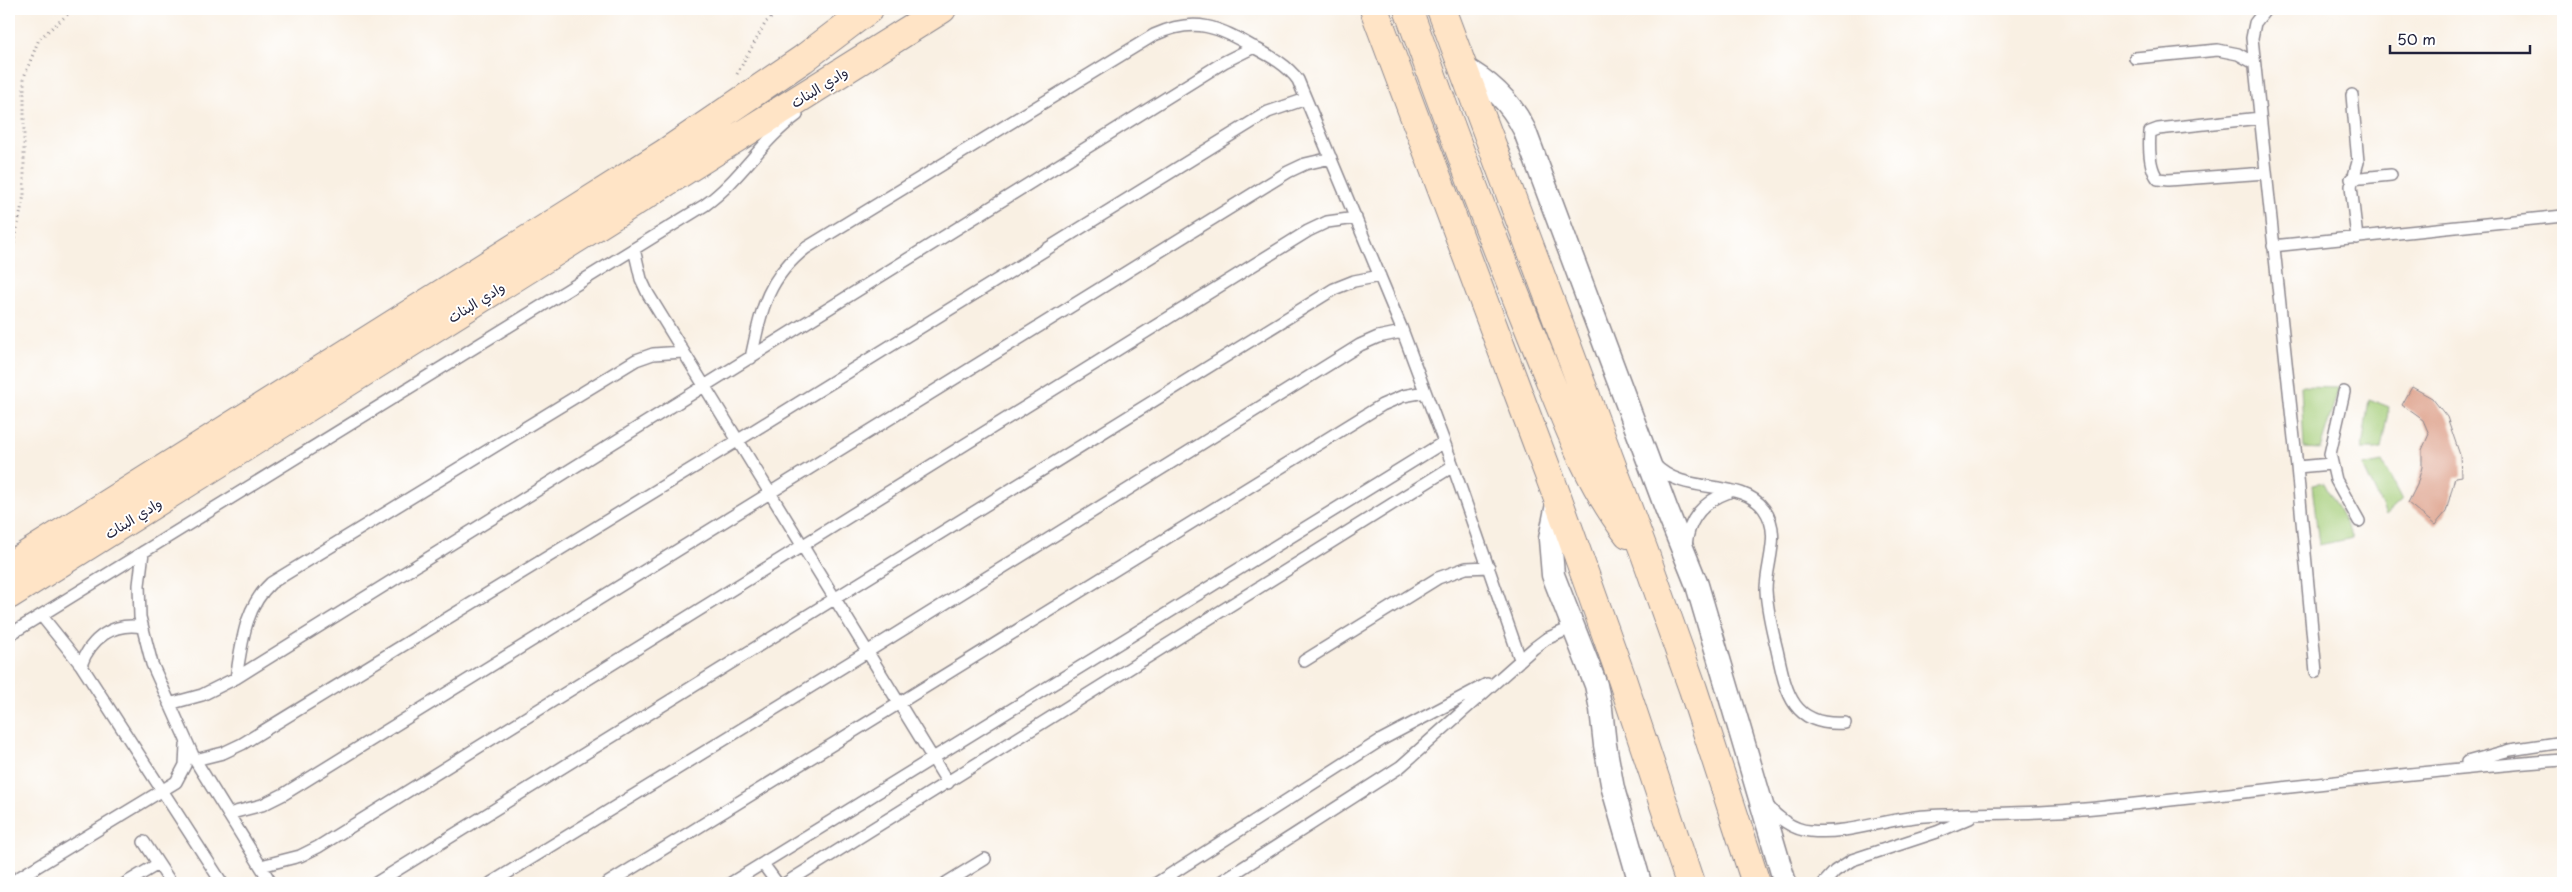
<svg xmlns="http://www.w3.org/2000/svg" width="2572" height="892" viewBox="0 0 2572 892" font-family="'Playpen Sans','Playpen Sans Arabic',sans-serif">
  <rect width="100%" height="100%" fill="#fff"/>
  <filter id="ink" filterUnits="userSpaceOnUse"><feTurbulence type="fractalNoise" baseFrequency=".02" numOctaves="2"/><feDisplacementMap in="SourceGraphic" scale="10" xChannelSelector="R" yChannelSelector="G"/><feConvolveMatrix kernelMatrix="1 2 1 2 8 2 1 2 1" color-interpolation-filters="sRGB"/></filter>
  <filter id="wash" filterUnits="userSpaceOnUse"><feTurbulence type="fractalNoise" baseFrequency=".0096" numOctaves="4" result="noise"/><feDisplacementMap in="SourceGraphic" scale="20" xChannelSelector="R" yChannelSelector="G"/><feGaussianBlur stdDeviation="1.12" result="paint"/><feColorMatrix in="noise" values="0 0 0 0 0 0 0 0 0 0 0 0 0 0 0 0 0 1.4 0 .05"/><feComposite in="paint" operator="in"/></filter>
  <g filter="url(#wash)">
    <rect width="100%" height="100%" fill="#f9f0e3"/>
    <!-- green -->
    <path fill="#a6ce7a" stroke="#64785a" d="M2301 386 2339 387 2320 449 2304 448Z
      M2369 399 2389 407 2381 449H2362Z
      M2382 462 2402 500 2386 515 2363 466Z
      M2324 483 2353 538 2319 545 2312 485Z"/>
    <g id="blocks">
      <!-- building -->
      <path fill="#dfa590" d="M2412 387 2432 398 2447 417 2460 455 2461 476 2455 477 2446 512 2435 525 2408 503 2417 485 2422 467V450L2429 434 2423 420 2402 405Z"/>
    </g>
  </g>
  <g filter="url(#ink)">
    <use href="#blocks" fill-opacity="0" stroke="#8e898f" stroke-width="1"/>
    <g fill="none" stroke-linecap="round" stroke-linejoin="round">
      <!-- lane casing -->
      <g stroke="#8e898f" stroke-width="14">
        <path id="lane" d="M2266 9 2255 23 2252 38 2297 467 2316 672
          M2135 58 2218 50 2238 54 2254 63
          M2352 95 2358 162 2351 186 2357 238
          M2260 118 2158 129 2150 132C2149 146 2149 168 2158 179L2168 180 2266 173
          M2351 179 2391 175
          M2273 246 2563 216
          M634 249 641 279 648 294 948 783
          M751 358C761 312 766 279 806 248L1154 35C1196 16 1218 27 1255 48 1272 57 1287 65 1298 80L1401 327 1453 466 1520 659
          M2344 392 2330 454 2336 480 2359 521
          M1654 464C1684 497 1741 477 1764 509 1782 534 1766 562 1766 590 1767 610 1772 630 1777 650 1786 692 1792 727 1845 723
          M2297 467 2331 464
          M1686 546C1688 519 1704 501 1729 492
          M143 552 139 585 140 617 152 664 195 760 271 883
          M41 615 81 665 222 883
          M9 635 705 205C741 179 761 141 797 115
          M1304 661 1438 578 1466 568 1489 567
          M81 665C91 638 113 622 142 627
          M236 678C242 644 244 608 271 583L636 360 653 354 683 352
          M169 704 202 695 236 678 1224 62 1254 47
          M195 760 223 753 242 744 737 441 1268 112 1306 99
          M2467 762 2510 750 2563 742
          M1766 804C1776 817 1793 830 1810 831 1849 835 1887 818 1926 816 1975 813 2024 814 2073 810 2237 795 2399 772 2563 760
          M228 814 262 805 284 794 1288 172 1305 164 1331 158
          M144 842 171 883
          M763 864 777 883
          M261 866 300 856 318 847 1308 231 1327 222 1356 218
          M10 883 176 782 185 765 186 745
          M126 883 158 864
          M376 883 1334 289 1354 281 1380 276
          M491 883 867 652 1360 345 1378 337 1402 332
          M608 883 1382 405 1403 396 1425 392
          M731 883 1444 442
          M786 883 1453 466
          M946 883 985 859
          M1157 883 1381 740 1487 684
          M1219 883 1400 767 1534 648 1546 639 1573 627
          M1824 883 1835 871 1852 860 1937 832 1970 818"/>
      </g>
      <!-- street casing -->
      <g stroke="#8e898f" stroke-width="25">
        <path id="street" d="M1462 67C1490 82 1510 101 1524 129L1666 508 1697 585 1785 883
          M1558 499 1550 539 1553 575 1596 685 1601 709 1605 745 1613 789 1640 883"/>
      </g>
      <!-- secondary casing -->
      <g stroke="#8e898f" stroke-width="30">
        <path id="secondary" d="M1374 9 1558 499 1622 679 1690 883
          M1408 9C1449 124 1492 238 1538 351 1564 414 1586 480 1628 534
          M1441 9 1645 554 1693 689 1756 883
          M9 566 665 153 803 59 869 9
          M9 595 942 9"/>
      </g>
      <!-- path -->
      <path stroke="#8e898f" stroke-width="3" stroke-dasharray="1 4" stroke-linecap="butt" d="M737 74 766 22 782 9
        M9 268 24 195V77L39 39 74 9"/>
      <!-- lane -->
      <use href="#lane" stroke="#fff" stroke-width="11"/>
      <!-- street -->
      <use href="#street" stroke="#fff" stroke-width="22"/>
      <!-- secondary -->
      <use href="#secondary" stroke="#ffe4c6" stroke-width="28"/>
    </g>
  </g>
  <g text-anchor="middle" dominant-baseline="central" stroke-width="4" stroke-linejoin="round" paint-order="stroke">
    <!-- street labels -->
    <g font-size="14" fill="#22223b" stroke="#fff">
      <text transform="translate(819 87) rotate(-32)">وادي البنات</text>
      <text transform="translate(476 302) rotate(-32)">وادي البنات</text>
      <text transform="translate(133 518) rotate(-32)">وادي البنات</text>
    </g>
  </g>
  <!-- margin -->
  <rect width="2572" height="892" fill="none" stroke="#fff" stroke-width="30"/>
  <!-- scale -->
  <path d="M2390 45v8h140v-8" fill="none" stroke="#22223b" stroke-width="2.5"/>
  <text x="2397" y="45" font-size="15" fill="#22223b" stroke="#ffffff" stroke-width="4" paint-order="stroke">50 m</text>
</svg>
